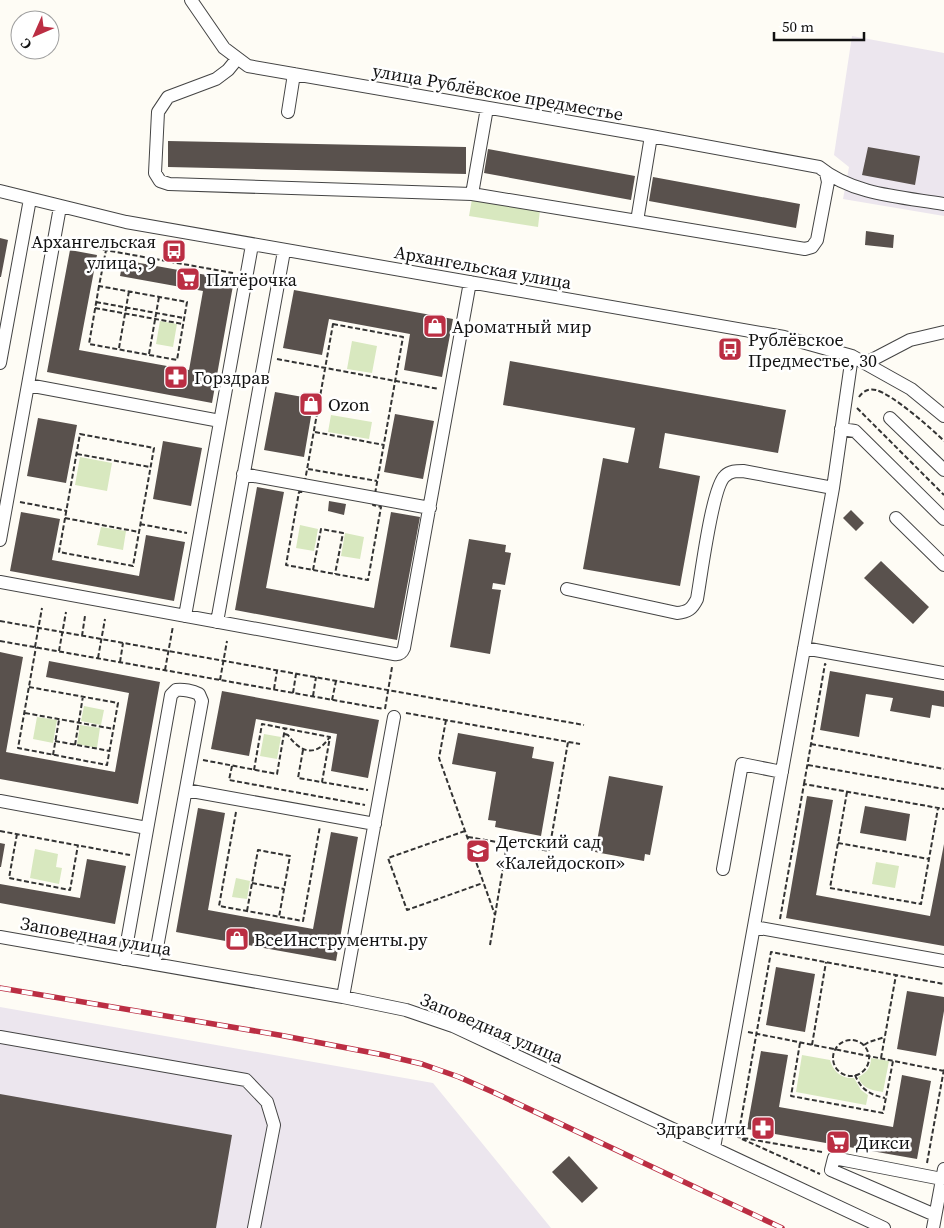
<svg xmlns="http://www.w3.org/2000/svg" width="944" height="1228" viewBox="0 0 944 1228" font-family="'Source Serif 4',serif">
  <rect width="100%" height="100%" fill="#fefcf5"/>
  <!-- industrial -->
  <path fill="#ece6ee" d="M852 36 944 53V216L843 199 849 167 834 155Z
    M0 1007 433 1083 551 1228H0Z"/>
  <!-- green -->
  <path fill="#d8e8bf" d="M472 199 540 210 538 227 469 216Z
    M160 321 177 324 173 347 156 344Z
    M352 341 377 346 372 373 347 369Z
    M331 415 372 422 369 439 328 432Z
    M80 457 112 463 107 491 75 485Z
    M300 525 318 529 314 551 296 548Z
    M101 527 126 531 123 550 97 545Z
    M345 533 364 537 360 559 341 556Z
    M84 706 104 710 101 725 81 721Z
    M37 717 57 720 53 743 33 739Z
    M80 725 100 728 97 748 77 744Z
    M264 734 281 737 277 759 260 756Z
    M35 849 58 854 56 867 62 868 59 884 30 878Z
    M876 862 899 866 895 888 872 884Z
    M236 878 250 881 247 899 232 897Z
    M802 1055 830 1060C833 1071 841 1079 854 1078L861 1090 868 1095 866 1105 796 1092Z
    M871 1058 889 1061 883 1092C871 1090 863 1089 858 1077 867 1073 871 1067 871 1058Z"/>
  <!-- building -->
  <path fill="#59514d" d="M168 141 466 147V174L168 167Z
    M868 147 920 156 915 185 862 175Z
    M488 149 635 176 631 200 484 173Z
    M653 177 800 204 796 228 649 201Z
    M866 231 894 235 893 248 865 245Z
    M0 238 8 240 1 277H0Z
    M70 250 97 255 79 350 189 370 203 291 120 276 123 260 234 280 212 403 47 372Z
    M294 290 453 319 442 377 404 370 410 334 329 319 322 355 283 348Z
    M510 361 786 410 778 453 665 433 659 468 700 476 680 586 583 569 603 458 628 463 635 428 503 405Z
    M275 392 314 399 304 457 264 450Z
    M395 414 434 421 423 479 384 472Z
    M38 418 77 425 66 483 27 476Z
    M163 441 202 448 191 506 153 499Z
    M257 487 284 492 266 588 374 608 391 512 420 517 397 640 235 610Z
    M329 501 346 504 344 515 328 511Z
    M851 510 864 523 856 531 843 518Z
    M21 512 60 519 52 560 139 576 146 535 185 542 174 601 10 571Z
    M469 539 506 545 505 552 511 553 505 585 493 583 492 589 501 590 490 654 450 647Z
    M881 561 929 607 913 624 864 578Z
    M0 652 23 657 6 752 115 772 129 693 46 677 49 661 160 682 138 804 0 779Z
    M830 671 944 691V707L932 705 930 718 890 711 893 698 866 694 859 737 820 730Z
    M222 691 379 720 368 778 331 771 337 734 256 719 249 756 211 749Z
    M458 733 534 747 532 758 554 762 541 836 495 827 496 821 488 820 496 772 452 764Z
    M609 776 663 786 650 855 645 854 644 861 595 852Z
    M807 796 833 800 816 895 930 916 944 844V946L786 918Z
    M865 806 910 814 906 841 860 833Z
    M198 808 225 813 208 910 313 929 331 832 358 837 336 961 176 932Z
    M0 843 5 844 1 867H0Z
    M87 859 126 866 115 924 0 903V884L80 898Z
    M776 967 815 974 805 1032 766 1025Z
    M907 991 944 997V1011L936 1056 897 1049Z
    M761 1051 788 1055 779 1107 893 1127 902 1075 931 1081 917 1159 747 1129Z
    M0 1094 232 1135 216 1228H0Z
    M569 1156 598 1188 582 1203 552 1172Z"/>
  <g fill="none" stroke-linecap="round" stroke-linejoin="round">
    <!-- minor casing -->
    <g stroke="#444" stroke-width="14">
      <path id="minor" d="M191 0 224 48 248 66 651 136 819 167C853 195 902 197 944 204
        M237 59 228 70 216 79 168 97 158 112 155 173 160 181 169 184 472 194 487 108
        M288 112 294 74
        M0 191 126 222 784 337 852 356 911 389 944 416
        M472 194 637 221 651 136
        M637 221 805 249 812 247 817 240 828 182 826 173
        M0 363 30 199
        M866 363 910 340 944 332
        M28 385 220 421
        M890 418 944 470
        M841 429 855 431 944 519
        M243 474 430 508
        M896 518 944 565
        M0 540 60 207
        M0 582 394 654C400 655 402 653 404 648L470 282
        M567 589 677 613C688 612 692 609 697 599 701 577 712 487 725 476 730 471 736 471 743 471L833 488
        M185 616 252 245
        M217 622 284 251
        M804 648 944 673
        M186 790 375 824
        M0 801 147 828
        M723 869 742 764 782 772
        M754 927 944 961
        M0 937 343 997 406 1010 453 1026 884 1228
        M124 959 171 695 176 690C183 689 193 691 199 694L202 701 154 964
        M343 997 394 717
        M0 1037 246 1080 267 1102 274 1125 254 1228
        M714 1148 833 488 852 356
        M935 1215 831 1170 834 1158 942 1179
        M933 1228 944 1169"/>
    </g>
    <!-- path -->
    <path stroke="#333" stroke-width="2" stroke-dasharray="5 2.5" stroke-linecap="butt" d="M66 243 233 273
      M99 286 89 344 177 360 187 302 99 286 106 250
      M96 302 184 318
      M95 308 183 324
      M333 324 403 337 373 505 381 507 368 580 286 565 299 492H303Z
      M119 348 129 291
      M149 354 159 297
      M277 359 439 389
      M859 397C863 391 869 388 876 390 892 394 931 428 944 441
      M857 408 944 495
      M315 432 384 445
      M80 434 154 448 133 566 59 552Z
      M77 454 150 467
      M308 469 377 481
      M20 502 67 511
      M65 518 139 532
      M140 524 187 533
      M313 570 321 529 343 533 335 574
      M0 621 584 725
      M82 636 85 616
      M0 641 384 709
      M35 647 42 608
      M59 651 66 612
      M98 658 105 619
      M120 662 123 643
      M165 670 173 626
      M220 680 227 641
      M29 687 118 703 107 765 18 748 36 647
      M274 689 277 671
      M293 693 296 674
      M313 696 316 677
      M332 700 336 681
      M385 709 392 667
      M25 713 114 729
      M406 713 580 744
      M446 720 439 758 495 915
      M285 734 288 735C300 752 315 758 329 738
      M55 741 110 751
      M811 744 944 769
      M75 745 83 696
      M303 750 298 778 368 790
      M53 755 59 720
      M203 760 277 774 285 728
      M808 765 944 789
      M232 766 229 780 365 805
      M254 770 262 724 330 737 322 782
      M804 784 825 664 826 665
      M847 792 830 888 921 904 938 808
      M236 812 219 906 303 921 320 826
      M0 831 130 855
      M465 831 388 858 407 910 483 883
      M17 834 9 878 70 890 78 845
      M468 837 549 851 568 742
      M838 843 929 859
      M252 883 284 889
      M247 911 258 850 290 856 279 917
      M780 919 804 784 944 809
      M490 945 507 844
      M748 1032 944 1071
      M833 1058a18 18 0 1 1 36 0a18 18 0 1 1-36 0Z
      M800 1043 791 1096 883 1113 893 1061
      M812 1045 826 962
      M864 1045 869 1042 885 1037
      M881 1058 896 975
      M855 1075C861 1090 871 1095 885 1098
      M742 1139 820 1174
      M822 1152 738 1137 771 952 944 984
      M927 1163 944 1069"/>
    <!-- minor -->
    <use href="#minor" stroke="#fff" stroke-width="12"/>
    <!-- rail casing -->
    <g stroke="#bb2e43" stroke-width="5.5">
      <path id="rail" d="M0 988 279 1035 384 1055 422 1064 459 1077 495 1093 782 1228"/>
    </g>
    <!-- rail -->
    <use href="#rail" stroke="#fff" stroke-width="4" stroke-dasharray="11" stroke-linecap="butt"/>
  </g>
  <!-- icons -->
  <defs>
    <g id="bus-square" transform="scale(1.25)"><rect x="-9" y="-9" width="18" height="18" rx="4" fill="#bb2e43" stroke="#fff"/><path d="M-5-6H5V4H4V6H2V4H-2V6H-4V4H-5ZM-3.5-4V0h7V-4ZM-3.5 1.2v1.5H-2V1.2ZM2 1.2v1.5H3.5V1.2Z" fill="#fff"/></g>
    <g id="supermarket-square" transform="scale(1.25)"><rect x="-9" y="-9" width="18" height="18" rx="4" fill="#bb2e43" stroke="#fff"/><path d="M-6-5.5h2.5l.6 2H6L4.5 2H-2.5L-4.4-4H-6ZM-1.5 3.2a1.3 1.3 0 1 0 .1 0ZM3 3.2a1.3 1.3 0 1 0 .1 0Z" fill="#fff"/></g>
    <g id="shop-square" transform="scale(1.25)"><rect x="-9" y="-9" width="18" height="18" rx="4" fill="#bb2e43" stroke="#fff"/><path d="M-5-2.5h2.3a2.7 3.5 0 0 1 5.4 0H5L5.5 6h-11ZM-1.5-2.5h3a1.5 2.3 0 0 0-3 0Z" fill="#fff"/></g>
    <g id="pharmacy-square" transform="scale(1.25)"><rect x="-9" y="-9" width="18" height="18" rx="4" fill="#bb2e43" stroke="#fff"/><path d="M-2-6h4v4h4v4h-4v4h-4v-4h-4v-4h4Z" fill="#fff"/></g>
    <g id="school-square" transform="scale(1.25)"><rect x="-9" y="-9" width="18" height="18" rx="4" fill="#bb2e43" stroke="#fff"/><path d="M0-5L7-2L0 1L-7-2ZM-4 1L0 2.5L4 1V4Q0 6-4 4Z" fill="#fff"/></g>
  </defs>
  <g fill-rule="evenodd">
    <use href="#bus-square" x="174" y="251"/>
    <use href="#supermarket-square" x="188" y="279"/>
    <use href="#shop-square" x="435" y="326"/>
    <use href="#bus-square" x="730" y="349"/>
    <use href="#pharmacy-square" x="176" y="377"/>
    <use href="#shop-square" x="311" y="404"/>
    <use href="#school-square" x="478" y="851"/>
    <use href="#shop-square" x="237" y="939"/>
    <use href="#pharmacy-square" x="763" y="1128"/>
    <use href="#supermarket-square" x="838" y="1142"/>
  </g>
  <g text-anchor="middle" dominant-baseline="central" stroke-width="5" stroke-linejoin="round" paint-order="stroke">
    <!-- street labels -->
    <g font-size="18" fill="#111" stroke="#fff">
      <text transform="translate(498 92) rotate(10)">улица Рублёвское предместье</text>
      <text transform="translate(483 267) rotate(10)">Архангельская улица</text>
      <text transform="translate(96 936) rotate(10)">Заповедная улица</text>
      <text transform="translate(492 1028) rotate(23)">Заповедная улица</text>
    </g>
    <!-- poi labels -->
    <g font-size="18" fill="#111" stroke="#fff" text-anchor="start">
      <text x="156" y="241" text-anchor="end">Архангельская<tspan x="156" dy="21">улица, 9</tspan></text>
      <text x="206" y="279">Пятёрочка</text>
      <text x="452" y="326">Ароматный мир</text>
      <text x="748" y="339">Рублёвское<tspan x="748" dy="21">Предместье, 30</tspan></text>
      <text x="194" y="377">Горздрав</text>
      <text x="328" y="404">Ozon</text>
      <text x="496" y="841">Детский сад<tspan x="496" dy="21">«Калейдоскоп»</tspan></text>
      <text x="254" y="939">ВсеИнструменты.ру</text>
      <text x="746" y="1128" text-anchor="end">Здравсити</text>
      <text x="856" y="1142">Дикси</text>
    </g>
  </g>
  <!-- north arrow -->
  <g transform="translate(35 35) rotate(225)"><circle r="24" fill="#ffffff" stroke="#a0a0a0"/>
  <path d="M0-4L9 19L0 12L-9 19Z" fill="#bb2e43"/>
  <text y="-8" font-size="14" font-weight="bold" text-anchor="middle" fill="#111111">С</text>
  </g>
  <!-- scale -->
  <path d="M774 32v8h90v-8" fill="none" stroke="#111111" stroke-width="2.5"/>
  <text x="782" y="32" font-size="15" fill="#111111" stroke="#ffffff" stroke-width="4" paint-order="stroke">50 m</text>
</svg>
